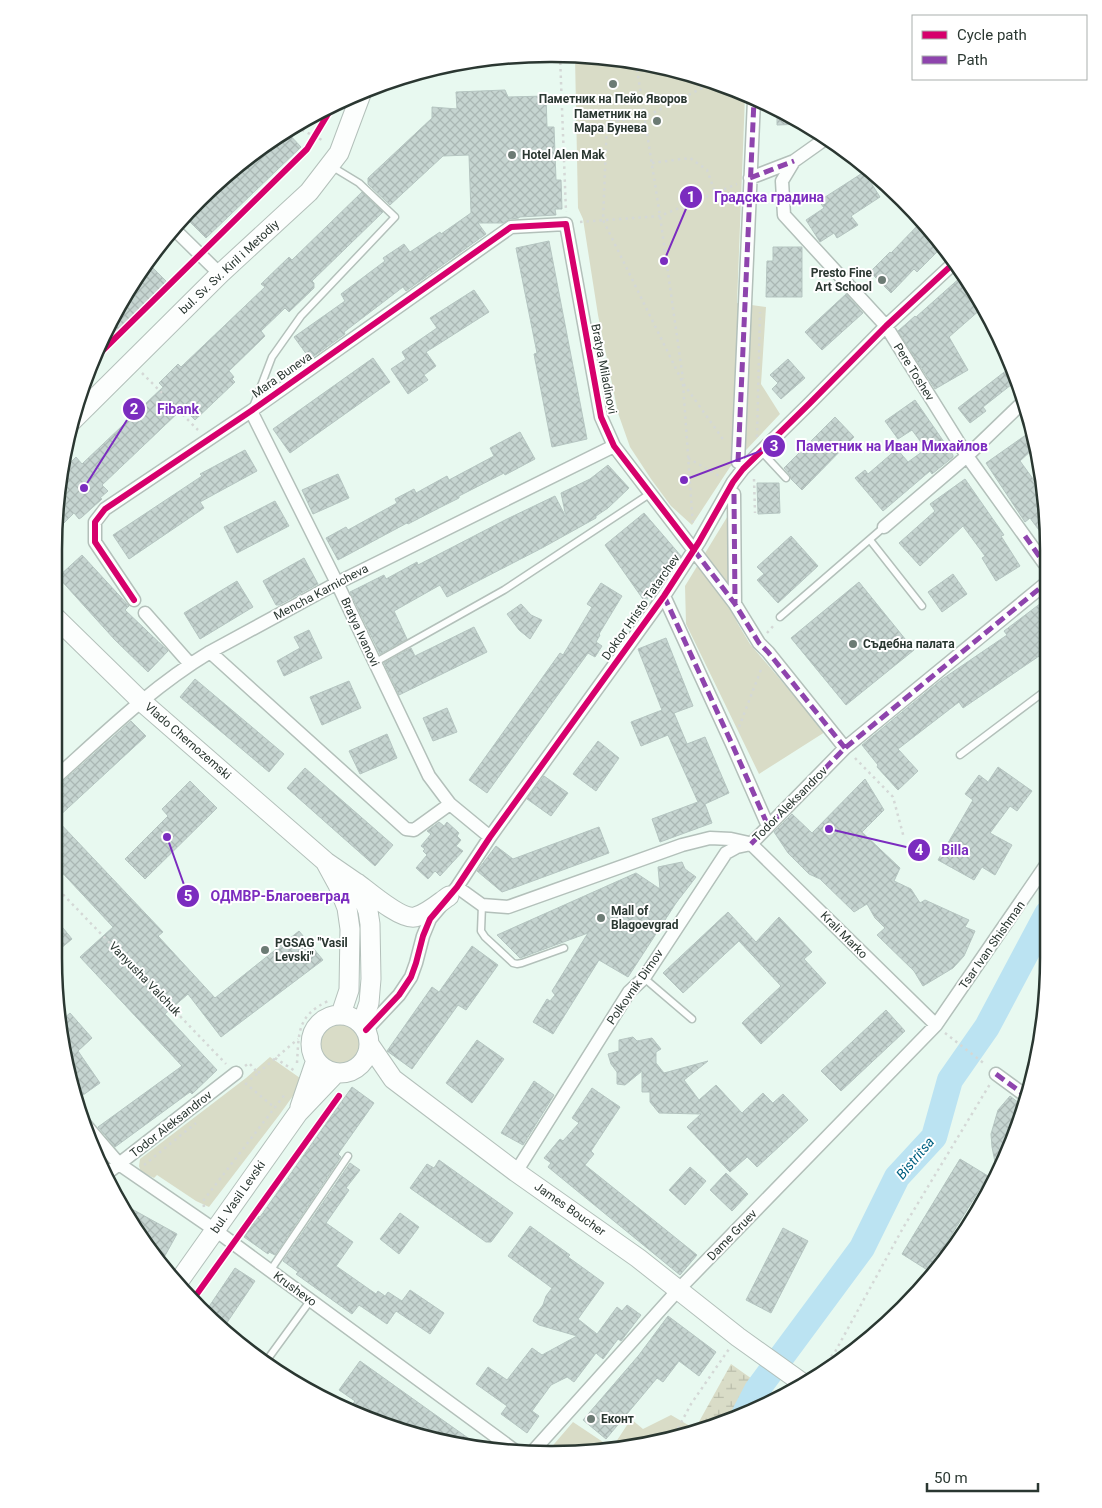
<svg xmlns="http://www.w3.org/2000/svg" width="1102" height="1508" viewBox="0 0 1102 1508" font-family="Roboto,sans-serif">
  <defs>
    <pattern id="wetland-marsh" width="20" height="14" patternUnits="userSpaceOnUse" patternTransform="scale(1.25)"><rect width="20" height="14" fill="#d9dcc7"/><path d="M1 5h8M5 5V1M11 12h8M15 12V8" fill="none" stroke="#babdab"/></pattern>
    <pattern id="building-cross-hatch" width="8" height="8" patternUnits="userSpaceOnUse" patternTransform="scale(1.25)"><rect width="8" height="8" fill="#c6d5d1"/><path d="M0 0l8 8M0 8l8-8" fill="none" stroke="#aab7b4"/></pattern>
  </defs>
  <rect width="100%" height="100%" fill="#e8f9f0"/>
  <!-- green -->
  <path fill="#d9dcc7" d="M575 57 616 58 711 80 745 96 737 303 766 307 761 384 780 414 730 467 692 525 671 506 651 479 630 447 618 413 598 315 583 219 578 208Z
    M729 514V605L738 624 750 644 825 732 759 774 686 624 685 586Z
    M316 1044a24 24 0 1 1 48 0a24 24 0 1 1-48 0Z
    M270 1057 300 1078 295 1093 280 1114 209 1207 196 1201 157 1175 154 1178 141 1172 139 1166 140 1159 246 1078Z
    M671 1415 695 1429 616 1450H549L573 1422 612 1448 631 1419 643 1429Z"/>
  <!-- wetland -->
  <path fill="url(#wetland-marsh)" d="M731 1364 776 1396 742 1416 695 1429Z"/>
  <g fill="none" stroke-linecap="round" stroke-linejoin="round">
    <!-- river -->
    <path stroke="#bbe3f2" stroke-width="26" d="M744 1415 757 1390 862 1248 897 1177 934 1137 950 1080 987 1027 1047 914"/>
  </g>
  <!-- building -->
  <path fill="url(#building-cross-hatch)" stroke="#b5c5c1" d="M505 90 508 97 546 96 547 127H554L556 180H561L562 209H555L556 215 519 217V218L510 219 503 223H478L486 234 406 291 403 287 344 332 345 334 310 359 294 337 345 301 341 294 385 261 383 258 404 244 410 252 440 232 441 234 471 213 469 155 443 156 390 205 368 184V178L432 118V107L457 109 456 92Z
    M777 110 799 120 804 124 777 125Z
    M287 132 301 147 206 238 185 217 248 157Z
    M864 172 880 197 851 216 858 225 837 238 834 233 820 242 806 220 824 208 819 201Z
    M362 192 383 212 312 281 314 283V288L289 312 285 308 261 331 265 336 229 371 234 377 232 379 235 382 195 420 183 408 102 485 108 491 100 498 102 499 82 517 79 519 74 513 57 530 65 468 76 457 82 464 163 387 159 383 178 364 181 367 265 287 261 284 289 257 292 260Z
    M921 222 943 246 917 272 914 269 891 293 870 272 890 252 891 253Z
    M549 241 587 439 552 447 534 354 537 353 516 248Z
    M773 247H802V297H766L767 261H773Z
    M147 262 167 282 104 343 102 342 137 275Z
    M962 276 981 309 949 337 968 370 935 389 898 331 915 316 916 317Z
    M474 290 489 312 426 352 436 366 424 375 428 380 408 394 391 369 406 359 402 352 437 328 430 318Z
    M846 294 863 313 822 350 805 332Z
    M373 358 390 382 290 453 273 429Z
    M788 359 805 378 781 399 772 389 778 383 770 375Z
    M1012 366 1016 381 983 407 986 411 970 423 958 408Z
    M915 400 953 455V457L932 474 930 471 883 511 855 478 865 470 868 474 897 449 908 462 926 449 912 430 898 439 885 421Z
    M835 417 854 437 802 490 791 479 790 475 784 468Z
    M520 432 535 459 505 475 504 473 459 496V498L441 507 408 524 407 523 338 560 326 538 346 527 348 530 397 503 395 499 414 489 416 493 447 476 449 480 494 456 490 448Z
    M1030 432 1034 448 1020 461 1044 494V537L1030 518 1025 522 986 463Z
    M245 450 257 471 200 502 204 508 129 559 113 535 202 476 200 474Z
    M608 465 629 488 608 508 596 516V518L542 548 447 597 440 585 394 611 407 639 380 654 350 592 384 575 386 579 417 562 418 565 507 519 555 496 566 517 561 493 590 479Z
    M338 474 349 498 313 514 302 490Z
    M965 479 1004 535 1001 536 1020 566 996 581 982 558 985 556 963 526 920 566 899 543 935 511 930 504Z
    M757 483H779L780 513 758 514Z
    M275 501 289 526 237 553 224 527Z
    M644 513 681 556 645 602 605 545Z
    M791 536 818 566 778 603 757 580 764 574 757 567Z
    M82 555 129 606 125 610 168 651 148 672 115 640 58 577Z
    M304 558 318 584 279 605H276L263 581Z
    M953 574 967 594 942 612 928 592Z
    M237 581 253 607 200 639 184 613Z
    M859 582 914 650 846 705 791 638Z
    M601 583 622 596 599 634 600 635 596 642 602 646 595 657 588 653 487 793 469 780 560 653 563 655 592 607 587 604Z
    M1045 600V652L963 708 959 702 898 749 918 771 898 790 877 767 878 765 862 745 941 680 1007 635 1004 631Z
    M521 604 531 615 542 620 530 639 519 630 507 614Z
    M474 627 487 652 399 695 384 663 411 648 415 656Z
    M309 630 322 658 284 676 277 661 300 648 294 637Z
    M666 638 693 706 674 713 687 744 705 737 729 793 705 804 712 823 660 842 652 819 698 802 668 735 641 746 631 722 662 710 638 649Z
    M195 679 284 754 269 772 180 697Z
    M349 681 361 708 322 725 310 697Z
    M447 708 457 732 433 741 423 718Z
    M131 721 146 736 56 819 163 932 158 936 215 998 299 931 323 960 221 1037 188 994 165 1014 217 1070 192 1094 190 1092 115 1147 98 1127 182 1066 80 957 113 927 54 864V787L59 785Z
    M387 734 397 758 360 774 349 751Z
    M598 741 619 758 596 791 573 774Z
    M998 767 1032 791 1017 811 1010 806 990 833 1012 845 995 875 982 867 974 880 938 860 973 800 965 794 979 775 988 782Z
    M305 768 393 845 375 866 287 788Z
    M544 776 568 793 551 816 527 799Z
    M865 779 884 810 862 832 900 868 894 881 911 889 920 903 925 900 969 920 965 927 975 931 964 956 953 968 923 986 914 971 877 935 885 928 875 918 867 904 854 912 820 879 809 874 788 853 774 832 792 814 812 833Z
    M190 781 217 808 145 879 125 859 168 816 162 809Z
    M439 822 444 826 447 822 459 833 457 836 461 840 456 846 463 851 440 876 435 871 428 879 416 868 427 855 423 851 425 849 421 846 431 834 427 831Z
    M599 827 609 853 519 886 502 892 477 871 496 846 513 859Z
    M682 862 685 869 696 877 676 903 628 977 599 960 553 1034 533 1022 547 999 550 1001 555 995 552 991 588 933 520 958 497 935 636 873 660 889 658 867Z
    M728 912 756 942 779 917 812 952 804 959 826 983 761 1044 742 1023 781 986 739 941 683 993 663 973Z
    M54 917 72 939 54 954Z
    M472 946 498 965 466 1010 458 1005 412 1069 387 1051 432 987 439 992Z
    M886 1010 905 1031 841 1091 821 1071Z
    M70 1013 92 1038 78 1051 100 1083 76 1100 71 1086 62 1020Z
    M633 1037 637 1041 652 1038 661 1049 656 1052V1063L664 1073 708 1061 684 1080 699 1100 716 1085 742 1113 763 1093 773 1103 783 1094 808 1120 757 1167 747 1157 730 1172 687 1127 701 1114 659 1113 650 1102V1092H642V1071L625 1085 617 1084V1072L611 1064 608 1054 619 1051V1040Z
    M477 1040 504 1059 472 1103 446 1083Z
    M534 1081 554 1095 523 1145 501 1133Z
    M352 1087 374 1103 338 1154 341 1157 275 1255 269 1252 268 1254 244 1237 258 1216 260 1217Z
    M592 1088 620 1107 591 1151 594 1154 585 1165 697 1255 680 1275 548 1167 551 1163 544 1158 560 1139 563 1141 579 1123 572 1118Z
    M1010 1096 1024 1107 1022 1117 997 1172 992 1147 991 1134 998 1110Z
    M960 1159 988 1176 929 1271 902 1254Z
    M439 1160 513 1213 491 1242H486L410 1188 427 1164 434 1168Z
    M350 1163 360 1170 346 1188 349 1190 326 1223 353 1242 336 1266 376 1294 378 1291 385 1296 388 1292 402 1301 410 1290 444 1313 430 1334 396 1311 387 1324 359 1305 352 1314 296 1274 298 1272 283 1261Z
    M690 1167 706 1181 685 1205 669 1190Z
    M726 1173 748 1194 732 1211 710 1190Z
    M121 1203 177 1234 162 1261 137 1233Z
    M400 1213 419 1227 399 1254 380 1239Z
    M530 1226 570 1255 568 1257 604 1283 578 1319 597 1334 617 1307 622 1311 627 1305 641 1315 621 1341 618 1339 603 1359 596 1353 574 1382 567 1377 551 1385 532 1411 539 1416 527 1433 501 1414 507 1406 476 1384 488 1367 507 1380 532 1348 542 1355 577 1336 539 1325 533 1321 535 1316 543 1305 546 1296 552 1288 508 1256Z
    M783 1228 808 1241 771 1313 746 1300Z
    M235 1268 255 1281 222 1330 206 1311Z
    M668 1316 716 1352 699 1376 679 1361 663 1382 657 1378 606 1439 583 1420 639 1355Z
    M360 1361 444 1421 485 1450 422 1437 383 1423 370 1413 368 1417 348 1410 355 1401 339 1390Z"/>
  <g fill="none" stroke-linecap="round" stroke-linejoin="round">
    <!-- lane casing -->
    <g stroke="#b3c0ba" stroke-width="9">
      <path id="lane" d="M253 407 272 357 301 316 395 217 359 183 331 166
        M761 451 786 478
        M870 540 922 606
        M780 617 884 527
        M374 663 504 590 651 493
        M960 755 1045 691
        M482 905 481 931 485 937 513 963 517 964 522 963 564 948
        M644 978 692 1019
        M270 1271 348 1156
        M267 1360 310 1301"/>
    </g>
    <!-- street casing -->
    <g stroke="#b3c0ba" stroke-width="15">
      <path id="street" d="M794 161 782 181 784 215 886 326 967 456 1044 563
        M750 178 794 161 825 139
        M173 228 220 274
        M251 411 337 583 429 776 450 804 490 837
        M738 462 754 100
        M734 494 735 604
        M884 527 967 456 1022 403
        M664 596 732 744 768 826
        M134 600 95 542V522L105 509 251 411 511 227 566 224 601 417 614 446 735 604 759 643 768 652 845 748
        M145 613 190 664
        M210 652 406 829 414 830 450 804
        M54 779C104 734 152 687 210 652L337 583 614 446
        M751 844 845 748 1045 584
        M751 844 936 1025
        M457 887 482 905 508 907 682 845 710 838 731 839 749 843
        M366 1030 399 995 411 977 416 963 423 936 430 919 457 887 490 837 664 596 699 542 733 482 743 469 809 404 886 326 954 263
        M996 1074 1026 1096
        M83 1122 119 1164 215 1230 514 1450
        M516 1172 629 992 644 978 726 853 737 847 751 844
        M106 1174 236 1073
        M534 1450 679 1289 936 1025 1046 865"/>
    </g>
    <!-- secondary casing -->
    <g stroke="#b3c0ba" stroke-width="21">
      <path id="secondary" d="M71 422 220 274 309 192 339 153 361 94
        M54 616 141 701 326 862 355 882 360 890 368 911 370 924 371 979 369 1003 362 1024
        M326 863 338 885 347 908 350 929 349 990 341 1014
        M357 883C369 892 401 920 415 917 427 914 439 903 449 896
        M311 1044a29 29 0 1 1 58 0a29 29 0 1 1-58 0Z
        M369 1044 393 1079 516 1172 638 1258 738 1337 801 1382
        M300 1107 316 1060
        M179 1281 298 1113 336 1073"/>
    </g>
    <!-- path -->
    <path stroke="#d4d8d6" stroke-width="2.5" stroke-dasharray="2.5 4" stroke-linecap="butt" d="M560 56 566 212
      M636 63 660 216 683 379
      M714 82 645 117 607 122 603 220 683 383 725 442
      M296 127 324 141
      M652 163 690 158 707 170 715 192
      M580 222 660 216 737 184
      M142 373 162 393
      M683 384 693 526
      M178 410 198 430
      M757 437 760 312
      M688 458 721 477
      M754 479 755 513
      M767 633 775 624
      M739 727 762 667
      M855 758 893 797 904 838
      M54 885 226 1064
      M945 1033 986 1065
      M275 1058 295 1071
      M297 1063C299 1032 297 1016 328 1001
      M245 1066 249 1063 258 1073 247 1082
      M258 1073 298 1039
      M245 1083 275 1108
      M144 1165 196 1123
      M204 1207 203 1201 286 1093
      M819 1372 835 1352 903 1228 990 1084
      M675 1434 691 1404 729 1349"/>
    <!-- lane -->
    <use href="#lane" stroke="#fcfefd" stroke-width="6"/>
    <!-- street -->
    <use href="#street" stroke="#fcfefd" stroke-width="12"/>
    <!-- secondary -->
    <use href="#secondary" stroke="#fcfefd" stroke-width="19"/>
    <!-- quiet -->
    <path stroke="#8e44ad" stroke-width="5" stroke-dasharray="10 5" stroke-linecap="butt" d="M750 178 794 161
      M738 462 754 100
      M734 494 735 604
      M1025 536 1044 563
      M694 550 735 604 759 643 768 652 845 748
      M664 596 732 744 768 826
      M751 844 845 748 1045 584
      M996 1074 1026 1096"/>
    <!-- cycleway casing -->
    <g stroke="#fff" stroke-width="9">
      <path id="cycleway" d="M92 361 307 149 334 104
        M134 600 95 542V522L105 509 251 411 511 227 566 224 601 417 614 446 694 550
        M366 1030 399 995 411 977 416 963 423 936 430 919 457 887 490 837 664 596 699 542 733 482 743 469 809 404 886 326 954 263
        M194 1298 339 1096"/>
    </g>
    <!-- cycleway -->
    <use href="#cycleway" stroke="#d6006c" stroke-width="6"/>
  </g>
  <!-- markers -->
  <g fill="#6c7b74" stroke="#fff" stroke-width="2">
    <circle cx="613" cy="84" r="5"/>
    <circle cx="657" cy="121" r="5"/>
    <circle cx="512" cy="155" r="5"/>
    <circle cx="882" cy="280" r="5"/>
    <circle cx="853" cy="644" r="5"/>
    <circle cx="601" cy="918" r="5"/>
    <circle cx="265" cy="950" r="5"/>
    <circle cx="591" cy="1419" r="5"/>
  </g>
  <g text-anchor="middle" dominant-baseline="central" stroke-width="4" stroke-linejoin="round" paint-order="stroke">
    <!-- poi labels -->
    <g font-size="12" font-weight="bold" fill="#2a3731" stroke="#fff" text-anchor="start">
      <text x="613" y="99" text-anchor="middle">Паметник на Пейо Яворов</text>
      <text x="647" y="114" text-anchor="end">Паметник на<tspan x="647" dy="14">Мара Бунева</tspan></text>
      <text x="522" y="155">Hotel Alen Mak</text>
      <text x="872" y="273" text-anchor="end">Presto Fine<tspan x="872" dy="14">Art School</tspan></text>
      <text x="863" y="644">Съдебна палата</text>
      <text x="611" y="911">Mall of<tspan x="611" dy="14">Blagoevgrad</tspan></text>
      <text x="275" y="943">PGSAG "Vasil<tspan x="275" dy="14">Levski"</tspan></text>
      <text x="601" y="1419">Еконт</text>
    </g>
    <!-- street labels -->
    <g font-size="12" fill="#2a3731" stroke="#fff">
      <text transform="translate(229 267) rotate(-43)">bul. Sv. Sv. Kiril i Metodiy</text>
      <text transform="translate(604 369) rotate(79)">Bratya Miladinovi</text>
      <text transform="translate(914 372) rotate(58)">Pere Toshev</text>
      <text transform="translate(282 375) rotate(-35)">Mara Buneva</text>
      <text transform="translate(321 592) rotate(-28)">Mencha Karnicheva</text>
      <text transform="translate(641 607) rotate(-55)">Doktor Hristo Tatarchev</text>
      <text transform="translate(360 632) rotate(65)">Bratya Ivanovi</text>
      <text transform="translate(188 741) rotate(41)">Vlado Chernozemski</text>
      <text transform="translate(790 804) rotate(-45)">Todor Aleksandrov</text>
      <text transform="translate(844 935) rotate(45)">Krali Marko</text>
      <text transform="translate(992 945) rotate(-55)">Tsar Ivan Shishman</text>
      <text transform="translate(145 979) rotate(46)">Vanyusha Valchuk</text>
      <text transform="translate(635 987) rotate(-55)">Polkovnik Dimov</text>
      <text transform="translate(171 1124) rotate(-38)">Todor Aleksandrov</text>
      <text transform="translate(238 1197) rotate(-55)">bul. Vasil Levski</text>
      <text transform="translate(570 1209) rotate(35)">James Boucher</text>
      <text transform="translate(732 1235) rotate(-46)">Dame Gruev</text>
      <text transform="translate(295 1289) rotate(36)">Krushevo</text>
    </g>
    <!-- water labels -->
    <g font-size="14" font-style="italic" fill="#016081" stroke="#fff">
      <text transform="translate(915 1158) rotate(-50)">Bistritsa</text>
    </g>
  </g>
  <!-- crop -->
  <path d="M0 0H1102V1508H0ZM550 62H552A488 488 0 0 1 1040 550V958A488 488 0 0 1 552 1446H550A488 488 0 0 1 62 958V550A488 488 0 0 1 550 62Z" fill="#fff" fill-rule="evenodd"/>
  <path fill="none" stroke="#2a3731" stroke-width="2.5" d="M550 62H552A488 488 0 0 1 1040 550V958A488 488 0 0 1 552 1446H550A488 488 0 0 1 62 958V550A488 488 0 0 1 550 62Z"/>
  <!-- callouts -->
  <path fill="none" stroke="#7b2cbf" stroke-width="2" d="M664 261L691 197M84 488L134 409M684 480L774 446M829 829L919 850M167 837L188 896"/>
  <g fill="#7b2cbf" stroke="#fff" stroke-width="2">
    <circle cx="664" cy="261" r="5"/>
    <circle cx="84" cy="488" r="5"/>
    <circle cx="684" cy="480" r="5"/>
    <circle cx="829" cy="829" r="5"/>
    <circle cx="167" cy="837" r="5"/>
    <circle cx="691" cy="197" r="12"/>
    <circle cx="134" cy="409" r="12"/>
    <circle cx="774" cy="446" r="12"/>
    <circle cx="919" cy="850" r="12"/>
    <circle cx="188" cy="896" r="12"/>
  </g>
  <g font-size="15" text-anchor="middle" font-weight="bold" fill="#fff">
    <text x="691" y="202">1</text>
    <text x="134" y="414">2</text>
    <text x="774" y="451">3</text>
    <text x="919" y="855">4</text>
    <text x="188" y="901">5</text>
  </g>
  <g font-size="14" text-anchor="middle" font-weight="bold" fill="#7b2cbf" stroke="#fff" stroke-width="4" stroke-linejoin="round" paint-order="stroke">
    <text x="769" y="202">Градска градина</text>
    <text x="178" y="414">Fibank</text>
    <text x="892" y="451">Паметник на Иван Михайлов</text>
    <text x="955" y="855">Billa</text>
    <text x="280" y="901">ОДМВР-Благоевград</text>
  </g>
  <!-- legend -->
  <rect x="912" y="15" width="175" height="65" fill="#ffffff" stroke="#aaafad"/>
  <rect x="922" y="31" width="25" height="8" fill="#d6006c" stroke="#aaafad"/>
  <text x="957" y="40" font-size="15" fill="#2a3731">Cycle path</text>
  <rect x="922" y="56" width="25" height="8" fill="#8e44ad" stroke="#aaafad"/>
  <text x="957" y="65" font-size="15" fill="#2a3731">Path</text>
  <!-- scale -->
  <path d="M927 1483v8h111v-8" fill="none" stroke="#2a3731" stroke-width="2.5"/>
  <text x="934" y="1483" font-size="15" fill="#2a3731" stroke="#ffffff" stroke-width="4" paint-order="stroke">50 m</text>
</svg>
